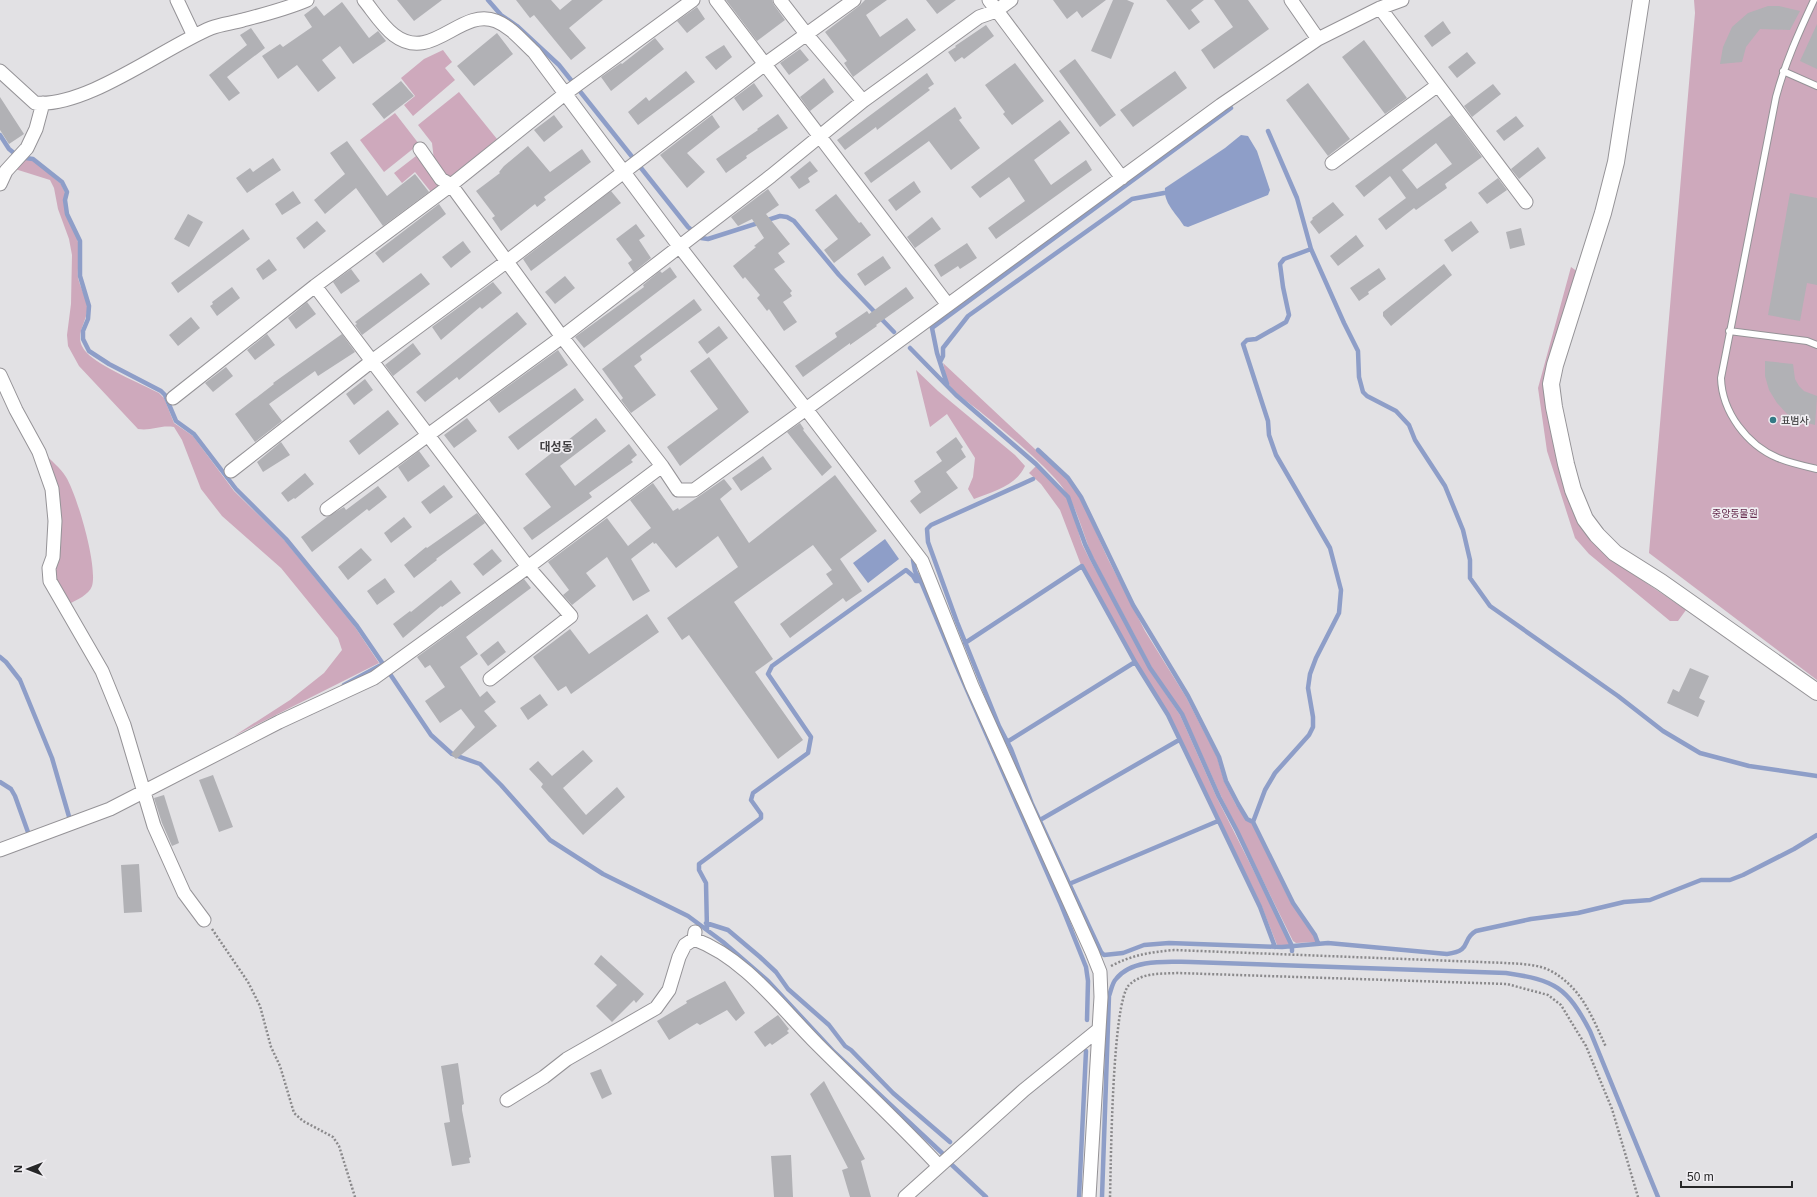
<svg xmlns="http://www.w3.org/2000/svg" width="1817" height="1197" viewBox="0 0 1817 1197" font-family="Helvetica,'Noto Sans KR',sans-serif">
  <rect width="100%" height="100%" fill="#e2e1e4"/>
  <!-- green -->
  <path fill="#cea9bc" d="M1694 0H1817V680L1649 553 1695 13Z
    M443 50 452 62 445 68 455 80 413 116 404 105 415 96 401 78 424 59Z
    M459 92 497 139 449 178 434 160 432 143 418 125Z
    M395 113 419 144 384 172 360 140Z
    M416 156 439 185 431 192 415 172 402 183 394 173Z
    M21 159 33 160 61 184 65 193C60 212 74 224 78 242 81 253 77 266 78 278 80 287 85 295 87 304 90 322 70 335 87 353 99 366 141 384 159 393L164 398 174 423 193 436 234 491 285 541 355 627 379 663 234 736 290 700 324 673 342 650 338 638 281 568 222 516 201 489 182 440 174 427C159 425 152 431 138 429L79 366 68 346 67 335 71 304 72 255 69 239 58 209 54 188 50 180 15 169Z
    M1571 267 1578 272 1550 369 1579 523 1589 538 1608 557 1686 610 1678 621H1670L1589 554 1575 538 1547 451 1538 388Z
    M943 363 1067 479 1080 497 1108 559 1145 631 1186 697 1217 757 1224 781 1236 805 1246 820 1252 823 1291 903 1314 935 1316 942 1296 943 1293 941 1221 796 1184 715 1152 668 1094 559C1082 534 1078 506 1060 484 1039 460 1008 434 983 414 975 407 956 394 950 386 946 381 945 370 943 363Z
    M916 370 938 391 1015 455 1025 466C1016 486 994 491 974 499L968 489 973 477 975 458 947 414 930 427Z
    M43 452C50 460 61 468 66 477 77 495 98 566 92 586 89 595 76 600 69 604L54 580Z
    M1036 466 1067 498 1072 510 1082 544 1090 560 1108 592 1149 669 1180 715 1217 798 1291 945H1277L1262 907 1169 714 1135 661 1083 565H1081L1060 510 1041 484 1029 473Z"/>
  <!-- water -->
  <path fill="#8e9ec8" d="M1241 135 1248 136 1257 151 1270 190 1268 195 1188 227 1184 226C1177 214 1163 203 1165 188L1225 148Z
    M885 539 899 559 868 583 853 563Z"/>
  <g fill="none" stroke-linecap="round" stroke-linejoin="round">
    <!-- stream -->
    <path stroke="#8e9ec8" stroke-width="4.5" d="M488 0 501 15 517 26 559 65 688 227 701 238 708 239 780 216 787 217 794 221 839 275 894 332
      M1268 131 1297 198 1311 249 1284 259 1280 264 1283 287 1289 315 1286 322 1256 339 1247 340 1243 344 1268 421 1269 435 1276 455 1330 548 1341 590 1339 613 1316 658 1310 674 1308 688 1313 717V727L1309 735 1275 773 1265 790 1253 822 1293 903 1315 935 1318 943
      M0 135 9 149 19 157 33 159 62 182 67 192 65 200 67 214 80 241V276L89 306 88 319 83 331V339L89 351 109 364 161 391 165 395 176 421 194 434 236 489 286 539 357 626 383 664 344 685
      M1311 249 1344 323 1358 351 1359 377 1363 392 1367 396 1396 411 1409 425 1415 440 1445 486 1463 530 1470 560V578L1490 606 1618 696 1663 731 1700 753 1749 766 1817 776
      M910 348 956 395 1036 464 1068 497 1085 544 1092 559 1150 668 1182 714 1219 797 1237 831 1292 946V951
      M940 362 943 356V348L968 316 1132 199 1164 193
      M947 384 937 353 932 328 1231 108
      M1038 450 1068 478 1081 497 1133 605 1188 696 1219 757 1226 781 1238 804 1247 819 1253 822
      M1033 479 931 525 927 529 928 542 957 622 999 726 1011 749 1032 804 1101 952 1104 955 1123 953 1144 945 1169 943 1282 947 1328 943 1447 954C1473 951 1461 939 1476 931L1531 919 1578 913 1624 902 1650 900 1701 880H1730L1743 875 1794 849 1817 835
      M913 560 915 571 922 584 956 665 1060 902 1086 967 1088 981 1087 1020
      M965 643 1082 566 1135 662 1168 715 1260 907 1275 947
      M0 657 6 662 20 680 52 758 70 820
      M390 674 431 735 452 754 480 764 501 785 550 840 603 874 688 916 723 942 768 981 834 1052 942 1153
      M1007 742 1135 662
      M0 782 11 789 15 796 29 835
      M1040 820 1179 740
      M1069 884 1218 821
      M706 923 728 930 760 957 776 972 788 989 829 1025 845 1046 851 1050 893 1093 950 1142
      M707 930 706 883 699 870V864L761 818V814L751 800 753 793 808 753 811 737 768 674 772 666 906 570 913 576 916 581H921
      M952 1165 986 1197
      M1079 1197 1086 1051
      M1102 1197 1109 996C1111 991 1112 983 1116 979 1132 958 1168 962 1191 962L1506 973C1555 980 1567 987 1590 1031L1658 1197"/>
  </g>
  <!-- building -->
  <path fill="#b1b1b5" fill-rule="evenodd" d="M397 0H442L414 21Z
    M516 0H551L560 10 572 0H603L569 28 586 48 571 60 534 15 530 18Z
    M726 0H772L774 5 785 20 757 41Z
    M865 0H887L866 15 880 37 907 18 916 30 853 77 844 63 847 61 825 32 859 6Z
    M926 0H956L937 14Z
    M1053 0H1106L1082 18 1077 11 1067 19Z
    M1113 0H1127L1134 3 1111 59 1091 51Z
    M1166 0H1204L1191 10 1200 22 1189 30Z
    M1214 0H1248L1269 29 1214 69 1201 50 1233 27Z
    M342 2 369 38 378 31 386 41 353 64 340 46 322 60 336 78 318 92 297 65 278 79 262 56 280 44 283 47 312 27 304 15 316 6 324 16Z
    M1768 6H1779L1800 11 1790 30 1760 29 1746 47 1742 62 1720 64 1723 47 1732 27 1748 13Z
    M697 7 705 19 687 33 677 21Z
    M1443 21 1451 33 1432 47 1424 36Z
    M1817 24V69L1800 61Z
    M986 25 994 36 964 59 962 57 955 62 948 52 956 47 955 46Z
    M251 28 265 48 227 77 240 93 229 101 209 75 247 45 240 35Z
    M497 33 513 54 474 86 457 66Z
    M655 38 664 49 611 91 601 77 621 63 622 64Z
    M1364 40 1407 98 1385 114 1342 57Z
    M724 45 732 57 716 70 705 57Z
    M800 49 809 60 789 75 780 63Z
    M1467 52 1476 63 1457 78 1448 67Z
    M1075 59 1116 115 1100 127 1059 71Z
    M1015 63 1044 101 1012 125 1003 114 1005 112 985 85Z
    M686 71 695 82 638 125 628 112 646 97 649 101Z
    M1175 71 1187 88 1133 127 1120 110Z
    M927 73 934 84 928 88 930 90 877 130 876 127 845 150 837 140Z
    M824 78 834 92 810 111 800 97Z
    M401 81 414 96 384 119 372 104Z
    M754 83 763 96 743 111 734 98Z
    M1308 83 1350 139 1328 156 1286 100Z
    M1493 84 1501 94 1472 117 1464 106Z
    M0 97 24 134 9 144 0 130Z
    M955 107 962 118 959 120 980 148 951 170 929 141 871 183 864 173Z
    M778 114 788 128 746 156 747 158 726 173 716 159 758 130 757 129Z
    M554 115 563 127 544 142 534 130Z
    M712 115 720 127 687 153 705 172 687 188 660 155Z
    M1451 115 1482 157 1445 184 1447 188 1416 210 1414 208 1386 230 1378 219 1406 198 1390 176 1364 197 1355 186ZM1436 143 1452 164 1417 189 1402 170Z
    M1516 116 1524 126 1504 141 1496 131Z
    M1060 120 1070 133 1034 160 1051 185 1086 160 1092 170 996 239 988 228 1025 201 1009 177 980 198 971 187Z
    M347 141 387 196 415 174 429 192 383 226 356 188 325 214 314 200 345 174 330 153Z
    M528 146 550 172 582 149 591 162 544 197 546 200 537 207 535 204 501 231 492 218 495 216 476 191 500 173 499 172 504 166Z
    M1538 147 1546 158 1519 179 1511 169Z
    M273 158 281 170 247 193 236 178 250 168 253 172Z
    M810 161 818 171 808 178 810 182 799 189 790 177Z
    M1498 178 1507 190 1487 204 1478 193Z
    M914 181 921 192 896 211 888 200Z
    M768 189 779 205 766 214 790 244 778 253 785 262 774 269 792 291 790 293 792 296 783 302 797 322 784 331 769 309 767 311 757 298 760 295 745 277 743 279 733 266 756 247 754 246 764 238 752 219 738 226 731 217Z
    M293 191 301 203 282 215 275 204Z
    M611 191 621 203 531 271 523 259Z
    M1790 193 1817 198V285L1807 283 1800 321 1768 315Z
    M836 194 859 223 861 222 871 235 834 263 824 250 838 239 815 210Z
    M1333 202 1344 215 1319 234 1310 222 1313 219 1312 218Z
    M439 204 446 214 383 263 375 253Z
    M188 214 203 222 189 247 174 239Z
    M932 217 941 229 915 248 907 237Z
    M317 221 326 231 304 249 296 238Z
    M1471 221 1479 232 1452 252 1444 240Z
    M636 224 645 236 639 240 651 258 634 272 628 263 632 260 616 239Z
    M1521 228 1525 245 1510 249 1506 232Z
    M243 229 250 239 178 293 171 283Z
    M1356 235 1364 246 1338 266 1330 256Z
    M463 241 471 252 451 268 442 257Z
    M967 243 977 258 960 269 958 266 941 277 934 265Z
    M883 256 891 268 865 286 857 274Z
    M269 259 277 270 263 280 256 269Z
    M1444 264 1452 275 1391 326 1383 316V312Z
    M670 267 677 277 584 348 575 337 644 287 643 285 660 271 662 273Z
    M1379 268 1386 279 1368 292 1369 294 1359 301 1350 288Z
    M351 269 360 281 341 294 333 282Z
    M421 273 430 284 362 335 355 325 357 324 355 322Z
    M565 276 575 288 555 304 545 292Z
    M493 282 502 293 482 309 480 307 441 340 432 327Z
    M232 287 240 298 217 316 210 306 213 304 212 302Z
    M906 287 914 298 876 325 877 326 850 345V343L803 377 795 366 837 337 835 333 867 311 869 314Z
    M694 299 702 310 640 356 642 360 634 366 656 395 631 413 621 400 623 398 602 369Z
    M307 302 316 314 296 329 288 318Z
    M517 312 527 324 459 380 457 377 425 402 416 392Z
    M191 317 200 328 178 346 169 335Z
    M719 326 728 338 707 354 698 342Z
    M267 334 275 345 255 360 247 350Z
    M342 334 355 352 318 376 315 371 269 404 282 421 255 442 235 414 274 384 273 383Z
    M413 343 421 354 393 376 385 365Z
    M558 350 568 365 499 413 489 400Z
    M709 357 749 412 680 466 667 447 718 409 690 371Z
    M1765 361 1793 364 1795 379 1799 386 1804 391 1817 396 1815 425 1800 421 1787 414 1777 403 1769 390 1765 376Z
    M226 367 233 376 213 392 205 383Z
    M365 379 373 390 354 405 346 394Z
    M575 388 584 400 518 450 508 437Z
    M388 410 399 424 359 455 349 441Z
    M467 418 477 431 454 448 444 435Z
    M596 418 606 431 560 466 575 486 629 444 637 455 631 460 633 462 589 493 592 497 532 540 523 528 551 507 525 474Z
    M800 423 804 429 803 430 832 467 822 476 787 432Z
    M956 437 963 447 961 449 966 457 946 472 958 488 920 514 910 501 921 492 914 481 942 461 936 452Z
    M281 442 290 455 263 472 257 462Z
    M419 451 430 466 408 482 398 467Z
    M763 456 772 469 741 491 732 478Z
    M305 473 314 484 295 499 294 498 288 502 281 493Z
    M835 475 877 531 840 559 862 591 846 602 843 598 790 638 780 624 833 584 826 574 832 570 813 545 734 602 773 659 755 672 803 740 778 759 689 635 682 640 667 618 738 567 718 536 676 568 656 543 654 544 653 542 631 559 650 591 633 601 607 557 586 573 596 586 572 605 563 595 569 590 548 562 607 518 628 546 651 528 630 500 653 483 673 511 678 508 679 510 724 479 732 489 720 499 749 543Z
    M444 485 453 497 430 514 421 502Z
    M378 486 387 497 369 511 367 509 312 552 301 537 327 517 344 507 346 510Z
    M477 513 485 523 436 559 437 560 414 578 404 565 426 547 427 548Z
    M404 517 412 527 391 543 384 533Z
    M361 548 372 560 348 580 338 567Z
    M492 549 502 561 483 576 473 564Z
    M385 578 395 592 377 605 367 591Z
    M524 579 531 588 466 637 478 654 460 667 480 697 487 691 496 702 484 711 497 726 456 759 451 754 475 727 461 709 440 723 425 701 445 687 430 665 425 668 417 657Z
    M451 580 461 593 442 607 441 606 403 638 393 624 410 611 411 612Z
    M647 614 659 632 571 694 566 686 558 691 533 657 570 629 589 654Z
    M498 641 506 652 488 666 480 655Z
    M1690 668 1709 676 1699 698 1705 701 1698 717 1667 703 1673 689 1679 692Z
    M540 694 548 705 528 720 520 708Z
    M583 750 593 761 563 788 586 815 617 787 625 797 583 835 541 787 543 784 529 769 538 761 552 776Z
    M213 775 233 827 219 832 199 780Z
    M164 795 179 843 172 846 162 823 154 798Z
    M139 864 142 912 124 913 121 865Z
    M601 955 644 994 636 1003 634 1000 612 1022 596 1006 617 985 594 964Z
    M725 981 745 1013 736 1021 727 1010 700 1025 697 1023 669 1040 657 1021 687 1003 686 1001Z
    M778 1015 789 1029 787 1031 789 1033 772 1045 770 1043 765 1047 754 1032Z
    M458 1063 464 1104 462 1105V1110L471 1157 469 1158 470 1163 452 1166 444 1123 450 1122 441 1066Z
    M601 1069 612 1094 602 1099 590 1073Z
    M824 1081 865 1159 861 1161 871 1197H850L842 1170 848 1168 810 1094Z
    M791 1155 793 1197H774L771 1156Z"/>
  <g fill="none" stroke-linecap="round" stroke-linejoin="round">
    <!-- service casing -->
    <g stroke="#959397" stroke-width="8">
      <path id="service" d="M1814 0C1799 32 1785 63 1776 97L1721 378C1722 412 1747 445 1778 458 1790 463 1804 466 1817 469
        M1783 71 1817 86
        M1729 331 1807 341 1817 345"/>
    </g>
    <!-- minor casing -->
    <g stroke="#959397" stroke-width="15">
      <path id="minor" d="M177 0 194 36
        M364 0C373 11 382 26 394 35 432 64 460 7 496 21 511 27 522 41 534 52L679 246 806 409 1221 105 1318 39 1380 8 1402 0
        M716 0 948 305
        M780 0 807 35 863 101
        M989 0 1122 178
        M1291 0 1318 39
        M1380 8 1526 202
        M0 71 35 103C86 108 163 48 211 28 221 24 233 23 243 20 266 14 286 9 307 0
        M420 149 441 179 451 185 562 337 662 466 678 490H694L806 409 922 561 972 686 1092 952 1100 972 1101 997 1089 1197
        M1332 163 1438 85
        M0 184 6 171 27 148 36 129 43 103
        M315 286 528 567 571 616 490 679
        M0 375 16 410 39 452 52 489 55 521 53 557 49 568 50 581 102 671 124 725 154 826 184 893 204 920
        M173 398 315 286 451 185 566 93 693 0
        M231 471 372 361 506 262 765 64 854 0
        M327 509 562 337 771 176 863 101 979 17 996 11 1011 0
        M0 850 110 809 279 722 374 678 528 567 662 466
        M694 939C745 958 780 1007 818 1045 858 1085 900 1124 939 1166
        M507 1100 544 1077 567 1059 656 1008 669 990 679 957 685 945 694 939 695 932
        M905 1197 1024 1090 1098 1030"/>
    </g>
    <!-- tertiary casing -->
    <g stroke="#959397" stroke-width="18">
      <path id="tertiary" d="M1641 0 1616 162 1603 213 1555 365 1551 384 1554 407 1566 464 1573 490 1585 519 1597 535 1615 553 1661 582 1817 692"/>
    </g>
    <!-- path -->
    <path stroke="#8a898b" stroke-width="2.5" stroke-dasharray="2 2" stroke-linecap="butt" d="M212 929 248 982 260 1006 271 1047 280 1066 294 1113 303 1121 333 1137 339 1146 355 1197
      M1111 966C1132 955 1151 952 1174 950L1506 963C1521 964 1538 964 1551 971 1582 988 1592 1017 1606 1047
      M1110 1197C1111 1164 1112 1002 1129 985 1143 972 1160 974 1178 973L1507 984 1548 995 1561 1005 1570 1020 1586 1046 1612 1109 1638 1197"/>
    <!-- service -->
    <use href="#service" stroke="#fff" stroke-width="6"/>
    <!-- minor -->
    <use href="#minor" stroke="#fff" stroke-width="13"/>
    <!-- tertiary -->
    <use href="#tertiary" stroke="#fff" stroke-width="16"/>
  </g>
  <!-- markers -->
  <circle fill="#347a86" stroke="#f0eef2" stroke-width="1.5" cx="1773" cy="420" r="4"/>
  <g text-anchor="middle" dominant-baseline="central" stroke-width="3.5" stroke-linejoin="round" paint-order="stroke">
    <!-- poi labels -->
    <g font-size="10" fill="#272728" stroke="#f0eef2" text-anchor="start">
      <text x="1781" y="420">표범사</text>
    </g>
    <!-- park labels -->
    <g font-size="10" fill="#652b4e" stroke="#f0eef2">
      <text x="1735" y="513">중앙동물원</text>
    </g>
    <!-- quarter labels -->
    <g font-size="12" font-weight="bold" fill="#413f42" stroke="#f0eef2">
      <text x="556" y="447">대성동</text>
    </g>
  </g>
  <!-- north arrow -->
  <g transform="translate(28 1169) rotate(270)" stroke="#f0eef2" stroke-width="3" paint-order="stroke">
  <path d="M0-3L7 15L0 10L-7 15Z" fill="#272728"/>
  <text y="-6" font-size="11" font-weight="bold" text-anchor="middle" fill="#272728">N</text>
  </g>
  <!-- scale -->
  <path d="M1681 1181v6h111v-6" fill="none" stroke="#272728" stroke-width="2"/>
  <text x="1687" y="1181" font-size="12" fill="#272728" stroke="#f0eef2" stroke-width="3" paint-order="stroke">50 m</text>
</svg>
